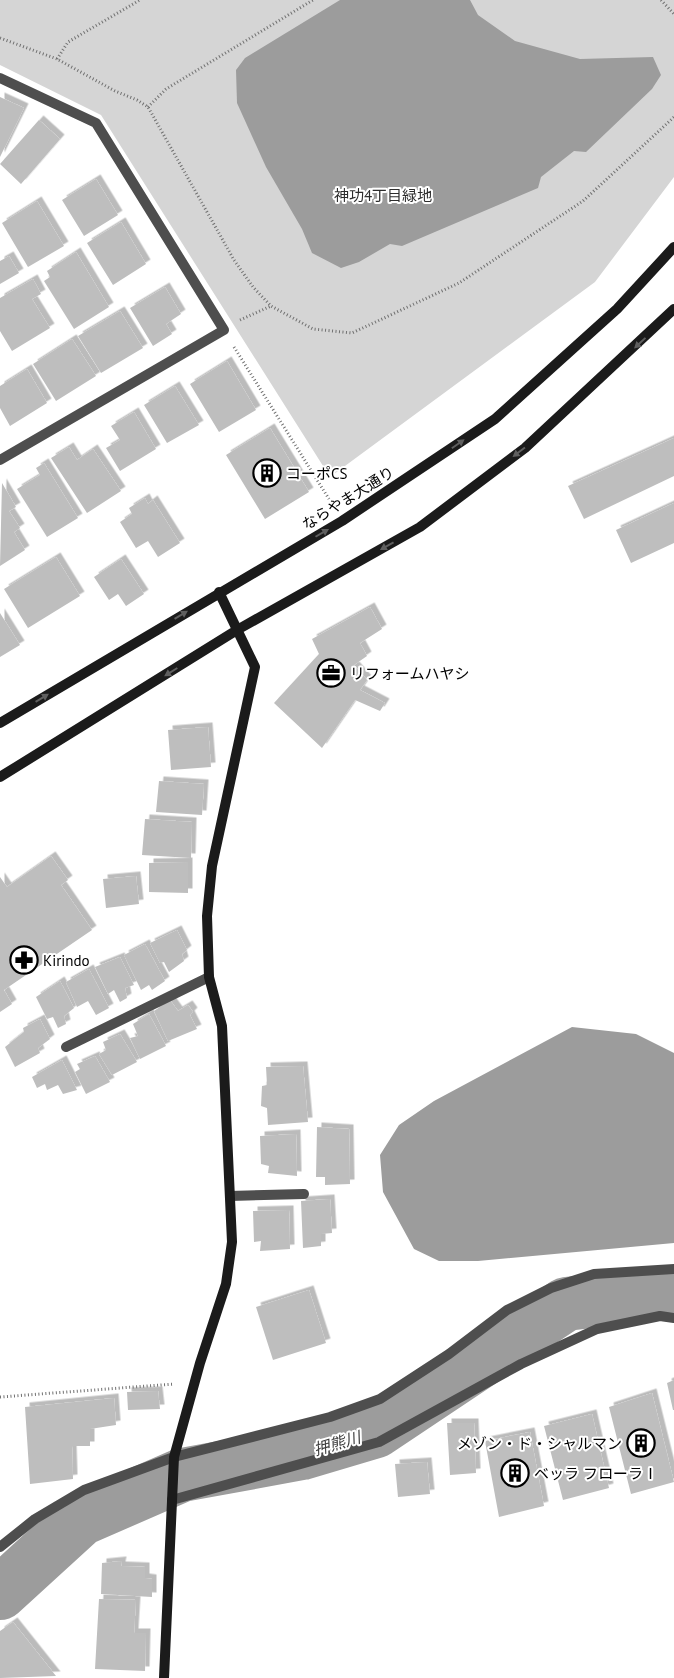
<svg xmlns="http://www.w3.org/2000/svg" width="674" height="1678" viewBox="0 0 674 1678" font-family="'PT Sans','Noto Sans JP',sans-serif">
  <defs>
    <filter id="shadow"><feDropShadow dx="4.5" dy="-4.5" stdDeviation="0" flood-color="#0004"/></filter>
  </defs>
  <rect width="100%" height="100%" fill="#fff"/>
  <!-- green -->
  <path fill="#d5d5d5" d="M0 0H674V177L595 282 330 477 101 115 0 65Z"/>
  <!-- water -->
  <path fill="#9c9c9c" d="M340 0H470L478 15 515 41 580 59 653 57 661 75 652 89 586 152 574 151 541 177 538 188 402 246 390 244 359 262 341 268 312 253 302 229 266 167 237 103 236 70 245 58Z
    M572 1027 636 1034 674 1053V1243L478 1261H439L414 1249 383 1192 380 1155 399 1125 434 1101Z"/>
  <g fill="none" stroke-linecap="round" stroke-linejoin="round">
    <!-- river -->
    <path stroke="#9c9c9c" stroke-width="54" d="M0 1593 81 1519 182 1475 302 1453 376 1431 566 1304 660 1293 674 1295"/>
  </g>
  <!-- building -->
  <path fill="#bebebe" filter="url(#shadow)" d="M0 97 24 108 0 157Z
    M39 120 60 139 21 184 0 164Z
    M96 179 118 215 84 236 62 200Z
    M37 201 64 246 28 267 2 223Z
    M121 222 146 264 113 285 87 243Z
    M76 252 109 307 74 329 44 281 50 277 47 271Z
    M9 256 19 273 0 284V261Z
    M33 279 41 294 32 299 50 328 12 351 0 331V298Z
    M165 287 181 314 166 324 172 334 153 346 130 308Z
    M120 311 143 348 101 373 78 336Z
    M72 339 96 376 56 401 33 364Z
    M227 361 256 410 219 432 190 384Z
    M27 369 47 403 10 426 0 408V386Z
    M175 386 199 425 167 443 144 405Z
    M134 412 156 449 120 471 106 448 120 440 111 426Z
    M270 428 309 492 265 519 226 455Z
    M674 438V476L584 519 568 486Z
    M69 447 77 460 93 449 121 491 87 513 51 458Z
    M44 463 78 518 47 537 17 489 40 475 36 468Z
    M2 483 16 507 9 511 20 528 14 532 25 550 0 566Z
    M145 498 148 504 153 500 180 543 158 557 148 541 136 548 120 522 132 514 129 508Z
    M674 503V543L631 563 616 530Z
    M56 557 80 596 28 628 4 589Z
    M121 559 144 594 126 606 118 594 109 600 94 577Z
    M370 607 382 629 360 643 367 656 354 665 367 680 360 690 385 703 380 711 355 700 322 748 274 703 319 654 312 639Z
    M0 613 20 645 0 657Z
    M208 727 211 767 171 770 168 730Z
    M159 781 204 784 202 815 156 812Z
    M145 819 192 822 191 858 142 855Z
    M51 856 68 880 61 885 92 930 4 990 12 1004 0 1012V877L7 887Z
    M188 862V893L149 892V863Z
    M136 876 139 904 106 908 103 879Z
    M177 930 187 950 182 954 184 961 169 972 164 962 160 963 150 943Z
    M145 944 165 981 152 990 149 985 141 990 124 955Z
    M120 957 134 985 125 988 127 998 120 1002 114 990 108 994 95 967Z
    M89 969 109 1008 96 1015 88 1001 77 1007 66 982Z
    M60 981 74 1008 64 1016 66 1024 58 1028 53 1017 47 1019 36 997Z
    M170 1000 178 1011 188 1005 193 1012 190 1015 197 1029 168 1041 154 1011Z
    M149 1014 166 1046 140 1059 130 1038 138 1036 133 1024Z
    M40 1019 50 1039 38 1048 40 1053 15 1067 5 1047 24 1032 23 1028Z
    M120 1034 137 1062 112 1075 99 1054 106 1050 103 1042Z
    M95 1056 110 1082 86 1094 75 1072 80 1069 77 1064Z
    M62 1060 77 1090 63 1094 58 1085 47 1090 45 1084 37 1088 32 1077Z
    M303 1066 308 1122 268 1125 267 1108 261 1106 262 1086 267 1085 266 1067Z
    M317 1127 349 1129 350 1184 325 1185V1177H316Z
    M296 1134 297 1176 268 1173 269 1166 261 1164 260 1136Z
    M330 1199 332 1233 321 1234V1246L303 1248 301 1201Z
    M289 1210 290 1249 260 1251 261 1241 254 1242 253 1211Z
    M309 1290 326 1343 273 1360 256 1307Z
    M674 1380V1410H673L667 1383Z
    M158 1391 160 1409 128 1410 127 1392Z
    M652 1393 674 1482 631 1494 609 1407Z
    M114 1398 116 1425 90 1429V1446H72L73 1479 30 1484 25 1407Z
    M592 1414 609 1488 563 1500 544 1426Z
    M447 1423H474L476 1473 450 1475Z
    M530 1432 544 1506 499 1517 485 1441Z
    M427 1462 430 1494 398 1497 395 1464Z
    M122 1561 121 1566 145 1567V1578L152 1579V1597L101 1594 102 1563Z
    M99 1599 136 1600 134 1633H146L145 1671 95 1669Z
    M13 1622 56 1676 0 1678V1631Z"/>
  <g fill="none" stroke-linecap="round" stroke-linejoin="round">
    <!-- path -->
    <path stroke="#707070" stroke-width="3" stroke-dasharray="1 2.5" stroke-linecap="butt" d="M661 0 674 14
      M0 38 57 59 115 91 137 100 148 107 234 260 253 287 271 306 313 329 352 333 459 283 583 201 674 117
      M57 59 68 42 140 0
      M148 107 166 89 313 0
      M240 320 271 306
      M234 347 329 499
      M0 1397 174 1384"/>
    <!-- street -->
    <path stroke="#4e4e4e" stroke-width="10" d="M0 78 96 123 224 330 0 460
      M66 1047 209 977
      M230 1196 304 1194
      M172 1500 379 1442 521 1364 597 1329 660 1316 674 1318
      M0 1547 35 1519 84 1490 174 1457 330 1417 380 1399 449 1354 507 1310 551 1288 594 1274 674 1269"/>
    <!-- secondary -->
    <path stroke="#1b1b1b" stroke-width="10" d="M0 723 342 521 495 419 617 309 674 247
      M0 777 237 630 420 527 525 448 674 309
      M164 1678 174 1457 200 1363 226 1284 232 1242 222 1026 209 977 207 916 212 866 255 667 219 592"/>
  </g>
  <!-- one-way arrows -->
  <defs><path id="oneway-solid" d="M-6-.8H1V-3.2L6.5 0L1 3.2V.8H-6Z" transform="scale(1.25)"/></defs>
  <g fill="#5f5f5f">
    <use href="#oneway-solid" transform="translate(640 343) rotate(137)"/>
    <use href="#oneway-solid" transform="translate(458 444) rotate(-35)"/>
    <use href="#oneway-solid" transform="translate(519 452) rotate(143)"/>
    <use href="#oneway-solid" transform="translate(322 533) rotate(-30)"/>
    <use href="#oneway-solid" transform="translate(387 546) rotate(151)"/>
    <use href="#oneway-solid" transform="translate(181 615) rotate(-31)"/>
    <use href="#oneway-solid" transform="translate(171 672) rotate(148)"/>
    <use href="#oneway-solid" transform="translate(42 698) rotate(-31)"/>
  </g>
  <!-- icons -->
  <defs>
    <g id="building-ring" transform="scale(1.4375)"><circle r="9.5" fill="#fff" stroke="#000" stroke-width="1.5"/><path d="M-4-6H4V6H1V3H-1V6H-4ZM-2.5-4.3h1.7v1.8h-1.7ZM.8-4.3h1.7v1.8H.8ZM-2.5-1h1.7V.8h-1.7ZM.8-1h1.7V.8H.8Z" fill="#000"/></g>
    <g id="office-ring" transform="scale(1.4375)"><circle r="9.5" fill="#fff" stroke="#000" stroke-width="1.5"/><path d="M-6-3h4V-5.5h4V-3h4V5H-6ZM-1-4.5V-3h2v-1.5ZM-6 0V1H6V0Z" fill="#000"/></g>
    <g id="pharmacy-ring" transform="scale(1.4375)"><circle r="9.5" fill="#fff" stroke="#000" stroke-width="1.5"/><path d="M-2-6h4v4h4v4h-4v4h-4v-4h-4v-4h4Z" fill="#000"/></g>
  </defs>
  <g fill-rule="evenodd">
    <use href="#building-ring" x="267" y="473"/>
    <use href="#office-ring" x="331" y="673"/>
    <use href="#pharmacy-ring" x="24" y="960"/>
    <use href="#building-ring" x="641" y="1443"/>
    <use href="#building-ring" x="515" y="1473"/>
  </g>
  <g text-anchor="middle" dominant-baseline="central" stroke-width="4" stroke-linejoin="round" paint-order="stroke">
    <!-- park labels -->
    <g font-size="15" fill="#2c2c2c" stroke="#fff">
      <text x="383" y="195">神功4丁目緑地</text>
    </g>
    <!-- poi labels -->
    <g font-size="15" fill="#000" stroke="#fff" text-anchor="start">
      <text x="286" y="473">コーポCS</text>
      <text x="350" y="673">リフォームハヤシ</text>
      <text x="43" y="960">Kirindo</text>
      <text x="622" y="1443" text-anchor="end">メゾン・ド・シャルマン</text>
      <text x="534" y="1473">ベッラ フローラⅠ</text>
    </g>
    <!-- street labels -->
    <g font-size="15" fill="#000" stroke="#fff">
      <text transform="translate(348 498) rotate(-32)">ならやま大通り</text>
    </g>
    <!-- water labels -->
    <g font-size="16" font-style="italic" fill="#3d3d3d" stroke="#fff">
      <text transform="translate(337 1443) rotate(-16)">押熊川</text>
    </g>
  </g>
</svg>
